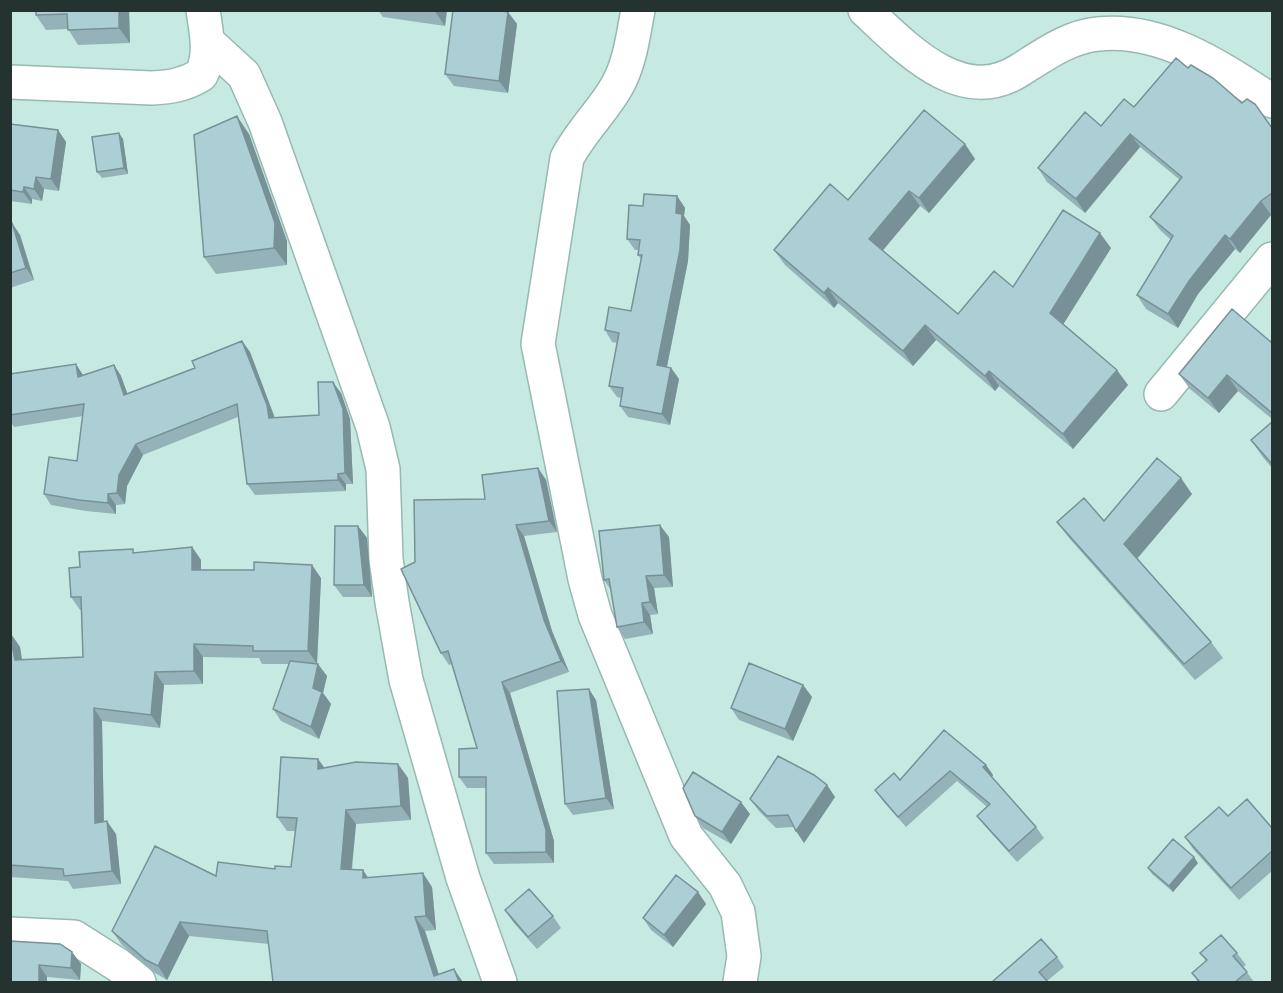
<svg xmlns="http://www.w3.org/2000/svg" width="1283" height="993" viewBox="0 0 1283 993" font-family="'Roboto Condensed',sans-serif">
  <rect width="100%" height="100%" fill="#c6eae2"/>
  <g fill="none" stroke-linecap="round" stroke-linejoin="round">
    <!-- minor casing -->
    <g stroke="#97b9b1" stroke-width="36">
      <path id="minor" d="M638 10C633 36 630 63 617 86 603 111 581 131 567 158L538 344 585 579 595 615 686 836 725 885 738 912 744 956 740 982
        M865 10C906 48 961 108 1020 70 1044 55 1068 37 1098 34 1162 27 1221 68 1272 101
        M208 42 244 75 265 122 373 427 383 469 386 559 392 602 406 680 463 878 500 982
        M10 82 152 88C171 87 184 85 201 75 212 54 206 32 203 10
        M1161 394 1272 259
        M10 934 74 937 118 965 139 982"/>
    </g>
    <!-- minor -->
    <use href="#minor" stroke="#fff" stroke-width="33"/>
  </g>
  <!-- wall -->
  <path fill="#94b2b8" d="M36 10H129L130 43 78 45 68 29 46 30 36 15Z
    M378 10H447L445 26 383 17Z
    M508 12 517 24 508 93 454 86 445 74Z
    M1188 68 1242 103 1272 128V213L1240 253 1235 249 1198 294 1178 328 1146 309 1137 295 1171 240 1160 230 1150 217 1180 180 1140 147 1085 213 1047 182 1038 168 1101 126 1134 107Z
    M10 124 58 130 66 142 59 191 44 189 42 201 32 199V204L10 201Z
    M249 134 287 241V265L216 274 204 257Z
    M123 139 128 174 102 178 97 172Z
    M965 144 975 159 929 213 920 206 882 251 958 314 1013 287 1111 248 1063 324 1128 385 1073 449 999 386 995 391 936 340 913 366 838 303 834 308 785 265 774 250 848 200Z
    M677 196 685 208 684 216 690 225 688 261 667 367 671 368 679 379 670 425 628 417 620 406 621 398 617 397 609 386 617 343 612 342 605 330 631 311 641 259 638 255V250H635L627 239Z
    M10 223H12L20 235 34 280 10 288Z
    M242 341 250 352 275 418 319 415 341 393 350 419 353 484H346V491L255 495 247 484 238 417 143 455 127 486 125 504 116 505V514L86 511 51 505 44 494 77 461 83 416 14 427 10 421V374L83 375 114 365 121 376 127 394 195 368Z
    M1272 343V419L1238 391 1219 413 1190 389 1179 374Z
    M1272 422V468L1262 456 1251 440Z
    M538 468 546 480 557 532 524 536 552 631 569 672 510 693 554 841V863L494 864 486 853V788H467L459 777 477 748 452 664 449 665 441 653 415 562 485 499Z
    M1192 494 1137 558 1211 642 1223 658 1195 680 1069 538 1057 522 1104 521Z
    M358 526 367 538 372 597H343L334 585Z
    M669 537 673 587 654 588 658 614 650 615 653 634 625 639 617 627 611 590 604 580Z
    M192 547 201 560V570L321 578 317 664 327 676 323 693 331 704 319 739 281 721 273 709 289 664H262L259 658 203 657V684L164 685 160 728 102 721 104 822 116 834 121 884 73 889 68 881 10 877 11 634 20 647 22 660 83 657 81 610H80L71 597 80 567 135 553Z
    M803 685 812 697 793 741 739 720 731 708Z
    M596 700 614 809 573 815 565 804Z
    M318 759 324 767 398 764 408 778 411 820 356 824 352 870H363L368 878 432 887 436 930 425 931 439 974 463 982 269 944 189 936 167 980 155 973 122 945 112 931 275 869 291 867 296 831H287L277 817Z
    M986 765 993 775 992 777 1036 827 1044 838 1017 862 985 826 977 816 987 807 957 781 906 827 883 801 875 790 900 780Z
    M827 785 835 797 804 843 794 827 776 828 759 811 750 799Z
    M750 814 731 844 703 828 695 816Z
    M1228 816 1272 828V871L1239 900 1193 849 1185 837Z
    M1198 863 1173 892 1152 874 1148 868Z
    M698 892 706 904 673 947 651 930 643 918Z
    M505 910 553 916 561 928 537 949 513 922Z
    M10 941 72 952 81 964 80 980 47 977Z
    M1200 953H1237L1246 965 1243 967 1254 982H1198L1192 973 1206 961Z
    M1057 957 1064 967 1047 981 992 982Z"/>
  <!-- shaded-wall -->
  <path fill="#789196" d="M119 10H129L130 43 119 28Z
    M434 10H447L445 26Z
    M508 12 517 24 508 93 499 81Z
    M237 116 249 134 287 241V265L274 248Z
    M58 130 66 142 59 191 51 179Z
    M119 133 123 139 128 174 124 168Z
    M1130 134 1140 147 1085 213 1076 199Z
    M965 144 975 159 929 213 919 198Z
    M36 177 44 189 42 201 34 189Z
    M24 187 32 199V204L23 192Z
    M909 191 920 206 879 255 869 239Z
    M677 196 685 208 684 216 690 225 688 261 665 376 657 365Z
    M1261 201 1271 215 1240 253 1230 239Z
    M12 223 20 235 34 280 26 268Z
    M1100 233 1111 248 1061 328 1050 313Z
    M1225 235 1235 249 1198 294 1178 328 1168 314 1189 281Z
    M828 288 838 303 834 308 824 293Z
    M925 325 936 340 913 366 903 351Z
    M242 341 250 352 274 416 276 429 269 418Z
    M76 364 83 375 78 377Z
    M114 365 121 376 132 406 124 395Z
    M671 368 679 379 670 425 662 414Z
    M1117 370 1128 385 1073 449 1063 434Z
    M989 371 999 386 995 391 985 376Z
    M1227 375 1238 391 1219 413 1208 398Z
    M333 382 341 393 350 419 353 484 345 473Z
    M136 444 143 455 127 486 125 504 117 493 119 475Z
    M538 468 546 480 557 532 549 521Z
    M338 474 346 484V491L338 480Z
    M1181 478 1192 494 1136 560 1124 544Z
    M108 494 116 505V514L108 503Z
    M516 525 524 536 552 631 569 672 561 661 544 620Z
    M660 525 669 537 673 587 664 575Z
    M358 526 367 538 372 597 364 585Z
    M192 547 201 560V582L192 570Z
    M312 565 321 578 317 664 308 651Z
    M646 576 654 588 658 614 650 602Z
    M642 603 650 615 653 634 644 622Z
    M11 634 20 647 24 673 15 660Z
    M194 644 203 657V684L194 671Z
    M318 664 327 676 323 693 331 704 319 739 311 727 313 688Z
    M155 672 164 685 160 728 151 715Z
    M502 682 510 693 554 841V863L546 852Z
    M803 685 812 697 793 741 785 729Z
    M589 689 596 700 614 809 606 798Z
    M94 708 102 721 104 835 95 823Z
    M318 759 328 773 318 769Z
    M398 764 408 778 411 820 401 806Z
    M986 765 993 775 991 778 983 767Z
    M827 785 835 797 804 843 796 831Z
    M741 802 750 814 731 844 722 832Z
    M346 810 356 824 350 883 341 869Z
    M107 821 116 834 121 884 112 871Z
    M1194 857 1198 863 1173 892 1169 886Z
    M363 870 372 884 363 878Z
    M423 873 432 887 436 930 426 916Z
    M698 892 706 904 673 947 664 935Z
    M415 917 425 931 441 982 434 976Z
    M180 922 189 936 167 980 158 966Z
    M72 952 81 964 80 980 71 968Z
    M39 965 47 977V982H39Z
    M454 969 463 982H459Z"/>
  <!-- building -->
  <path fill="#accfd6" stroke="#789196" stroke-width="1.5" d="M36 10H119V28L68 30 67 14 36 15Z
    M453 10H495L508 12 499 81 445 74Z
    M1176 58 1188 68 1191 65 1213 78 1242 103 1247 99 1255 104 1272 128V193L1261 201 1230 239 1225 235 1189 281 1168 314 1137 295 1173 236 1150 217 1182 177 1130 134 1076 199 1038 168 1085 112 1101 126 1124 99 1134 107Z
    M924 110 965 144 919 198 909 191 869 239 958 314 994 271 1013 287 1063 210 1100 233 1050 313 1117 370 1063 434 989 371 985 376 925 325 903 351 828 288 824 293 774 250 830 184 848 200Z
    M237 116 275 223 274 248 204 257 194 135Z
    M10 124 58 130 51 179 36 177 34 189 24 187 23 192 10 190Z
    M119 133 124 168 97 172 92 137Z
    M644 194 677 196 676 213 682 214 680 250 657 365 671 368 662 414 620 406 623 388 609 386 619 333 605 330 609 307 631 311 642 255H638L640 240 627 239 629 205 643 206Z
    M10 223H12L26 268 10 273Z
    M1232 309 1272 343V413L1227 375 1208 398 1179 374Z
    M242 341 267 405 269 418 319 415 318 382H333L343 409 345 473 338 474V480L247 484 237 404 136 444 119 475 117 493 108 494V503L79 500 44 494 49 457 77 461 84 404 10 415V374L76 364 78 377 114 365 124 395 195 368 192 361Z
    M1272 422V464L1251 440Z
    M1157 458 1181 478 1124 544 1211 642 1184 664 1057 522 1084 498 1104 521Z
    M538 468 549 521 516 525 544 620 561 661 502 682 546 830V852L486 853V777H459V749L477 748 448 651 441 653 401 569 415 562 414 500 485 499 482 475Z
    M660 525 664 575 646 576 650 602 642 603 644 622 617 627 609 579 604 580 599 531Z
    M335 526H358L364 585H334Z
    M192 547V570H254V562L312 565 308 651H253V646L194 644V671L155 672 151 715 94 708 95 823 107 821 112 871 64 876 63 869 10 865V634L15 660 83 657 81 597H71L69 568 80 567 79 552 133 549V553Z
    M290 661 318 664 313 688 322 692 311 727 273 709Z
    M749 663 803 685 785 729 731 708Z
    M589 689 606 798 565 804 557 691Z
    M944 730 986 765 983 767 1036 827 1009 851 977 816 990 804 950 771 898 817 875 790 894 773 900 780Z
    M778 756 814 775 827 785 796 831 788 815 767 816 750 799Z
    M281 757 318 759V769L356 762 398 764 401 806 346 810 341 869 363 870V878L423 873 426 916 415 917 434 976 454 969 459 982H273L267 931 180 922 158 966 146 960 112 931 155 846 216 876 218 862 275 869V866L291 867 297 818 277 817Z
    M693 772 741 802 722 832 695 816 683 788Z
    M1247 799 1272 828V851L1231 888 1185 837 1219 807 1228 816Z
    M1173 839 1194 857 1169 886 1148 868Z
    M676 875 698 892 664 935 643 918Z
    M529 889 553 916 528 937 505 910Z
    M1221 935 1237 953 1233 956 1247 972 1235 982H1200L1192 973 1207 960 1200 953Z
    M1041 939 1057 957 1039 972 1048 982H992Z
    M10 941 60 944 72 952 71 968 39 965V982H10Z"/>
  <!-- border -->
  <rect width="1283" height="993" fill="none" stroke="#253330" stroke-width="24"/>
</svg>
